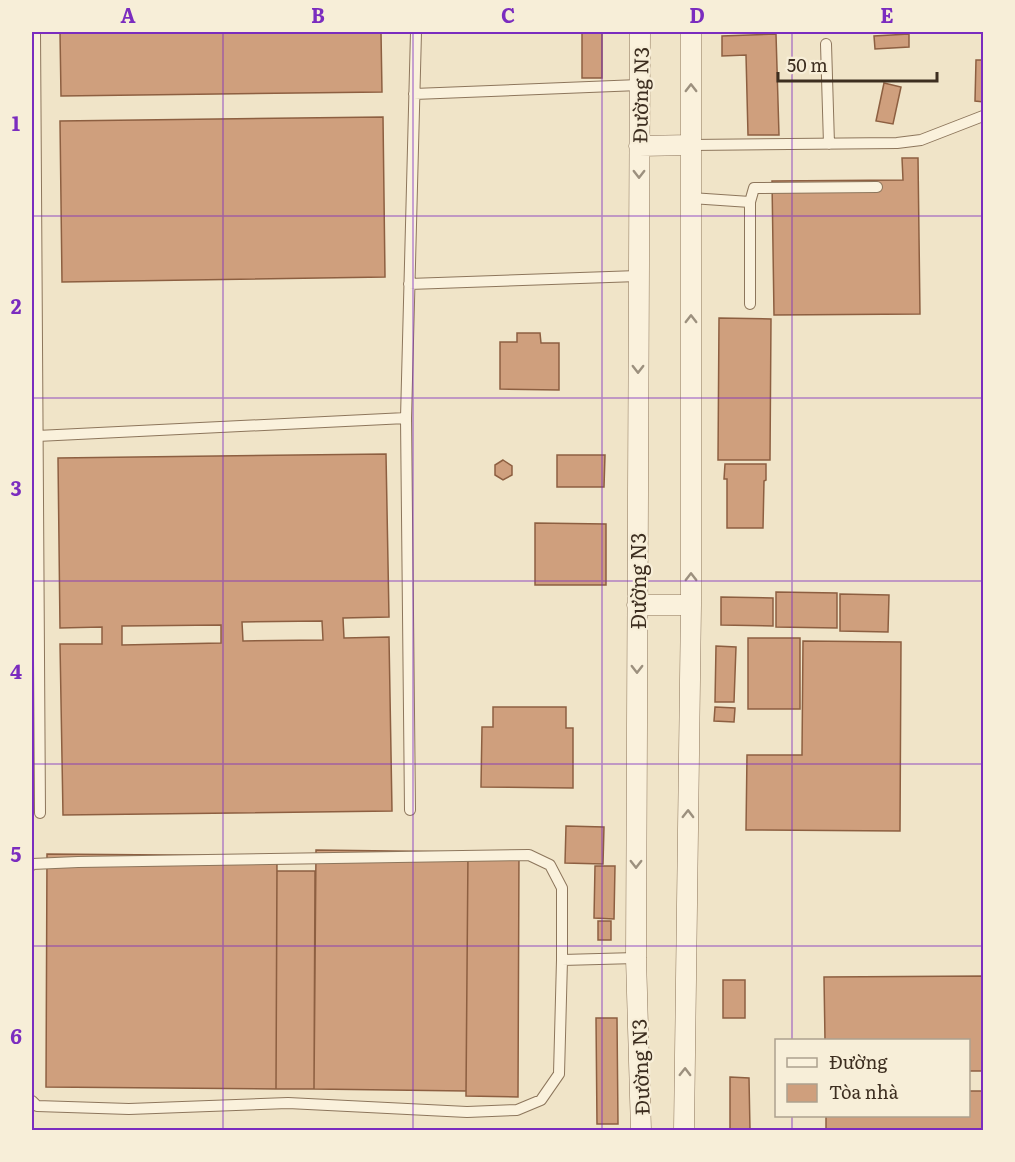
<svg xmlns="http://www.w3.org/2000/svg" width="1015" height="1162" viewBox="0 0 1015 1162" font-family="Literata,serif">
  <rect width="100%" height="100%" fill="#f0e4c8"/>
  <!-- building -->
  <path fill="#cf9f7d" stroke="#8d5f41" stroke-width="1.5" fill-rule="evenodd" d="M60 32H381L382 92 61 96Z
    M582 32H602V78H582Z
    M776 34 779 135H748L746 55 722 56V36Z
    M909 34V47L875 49 874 36Z
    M976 60H984V102L975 101Z
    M884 83 901 87 893 124 876 121Z
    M383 117 385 277 62 282 60 121Z
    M902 158H918L920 314 774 315 772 181 903 180Z
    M719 318 771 319 770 460H718Z
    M517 333H540L541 343H559V390L500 389V342H517Z
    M386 454 389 617 343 618 344 638 389 637 392 811 63 815 60 644H102V627L60 628 58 458ZM322 621 323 640 243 641 242 622ZM221 625V643L122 645V626Z
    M557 455H605L604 487H557Z
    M503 460 512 466V475L503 480 495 475V465Z
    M725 464H766V480L764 481 763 528H727V479H724Z
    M535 523 606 524V585H535Z
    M776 592 837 593V628L776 627Z
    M840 594 889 595 888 632 840 631Z
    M721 597 773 598V626L721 625Z
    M748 638H800V709H748Z
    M803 641 901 642 900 831 746 830 747 755H802Z
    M716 646 736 647 734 702H715Z
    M493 707H566V728H573V788L481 787 482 727H493Z
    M715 707 735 708 734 722 714 721Z
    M566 826 604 827 603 864 565 863Z
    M316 850 468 852 466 1091 314 1089Z
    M468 852H519L518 1097 466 1096Z
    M47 854 277 856 276 1089 46 1087Z
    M595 866H615L614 919 594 918Z
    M277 871H315L314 1089H276Z
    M598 921H611V940H598Z
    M984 976V1071H968V1040H825L824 977Z
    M723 980H745V1018H723Z
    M596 1018H617L618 1124H597Z
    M730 1077 749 1078 750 1130H730Z
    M968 1091H984V1130H826V1116H968Z"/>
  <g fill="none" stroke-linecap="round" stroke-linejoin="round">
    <!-- service casing -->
    <g stroke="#8d765c" stroke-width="12">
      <path id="service" d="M35 32 40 813
        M826 44 829 144
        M414 94 639 85
        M691 145 897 143 921 140 983 116
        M691 198 750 202
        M409 284 638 276
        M750 304V202L754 188 877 187
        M37 436 406 418
        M410 810 406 418 416 32
        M32 865V864L78 862 529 855 550 865 562 888V960L559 1074 541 1100 517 1110 467 1112 288 1103 129 1109 37 1106 32 1101
        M562 960 636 958"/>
    </g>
    <!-- minor casing -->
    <g stroke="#8d765c" stroke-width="21">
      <path id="minor" d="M640 32 636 958 641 1130
        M639 146 691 145
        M637 605H691
        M684 1130 691 605V32"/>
    </g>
    <!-- service -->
    <use href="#service" stroke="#faf1dc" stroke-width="10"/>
    <!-- minor -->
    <use href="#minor" stroke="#faf1dc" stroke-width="20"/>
  </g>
  <!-- one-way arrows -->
  <defs><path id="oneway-chevron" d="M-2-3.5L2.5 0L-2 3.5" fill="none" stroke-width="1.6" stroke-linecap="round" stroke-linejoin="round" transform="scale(1.5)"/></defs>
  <g stroke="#9c907e">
    <use href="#oneway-chevron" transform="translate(691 88) rotate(-90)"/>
    <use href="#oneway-chevron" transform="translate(639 174) rotate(90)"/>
    <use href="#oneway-chevron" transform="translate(691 319) rotate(-90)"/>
    <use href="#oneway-chevron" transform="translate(638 369) rotate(90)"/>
    <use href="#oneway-chevron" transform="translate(691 577) rotate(-90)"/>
    <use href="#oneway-chevron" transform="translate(637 669) rotate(90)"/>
    <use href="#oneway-chevron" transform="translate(688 814) rotate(-89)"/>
    <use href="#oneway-chevron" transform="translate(636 864) rotate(90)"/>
    <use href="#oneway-chevron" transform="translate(685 1072) rotate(-89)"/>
  </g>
  <!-- grid -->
  <path fill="none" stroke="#7b2cbf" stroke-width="1.5" stroke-opacity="0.55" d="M223 32V1130M413 32V1130M602 32V1130M792 32V1040M32 216H984M32 398H984M32 581H984M32 764H984M32 946H984M792 1116V1130"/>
  <g text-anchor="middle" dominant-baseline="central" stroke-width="4.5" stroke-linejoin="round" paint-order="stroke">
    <!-- street labels -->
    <g font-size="20" fill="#3d2e20" stroke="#f7eed8">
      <text transform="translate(639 95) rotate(-89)">Đường N3</text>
      <text transform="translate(637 581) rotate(-90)">Đường N3</text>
      <text transform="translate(639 1067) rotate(-92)">Đường N3</text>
    </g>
  </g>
  <!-- border -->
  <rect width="1015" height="1162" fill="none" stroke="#f7eed8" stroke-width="66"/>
  <!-- legend -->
  <rect x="775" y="1039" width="195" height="78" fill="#f7eed8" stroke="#ada18e" stroke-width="1.5"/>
  <rect x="787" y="1058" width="30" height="9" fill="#faf1dc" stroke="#ada18e" stroke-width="1.5"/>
  <text x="829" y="1069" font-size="18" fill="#3d2e20">Đường</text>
  <rect x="787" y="1084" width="30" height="18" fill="#cf9f7d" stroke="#ada18e" stroke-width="1.5"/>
  <text x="829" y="1099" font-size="18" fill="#3d2e20">Tòa nhà</text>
  <!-- scale -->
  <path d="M778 72v9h159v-9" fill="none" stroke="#3d2e20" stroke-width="3"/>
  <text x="787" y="72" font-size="18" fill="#3d2e20" stroke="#f7eed8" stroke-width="4.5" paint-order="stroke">50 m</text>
  <rect x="33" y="33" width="949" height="1096" fill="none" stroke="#7b2cbf" stroke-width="2"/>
  <g font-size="20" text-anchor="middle" font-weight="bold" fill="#7b2cbf">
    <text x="128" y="23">A</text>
    <text x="318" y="23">B</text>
    <text x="508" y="23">C</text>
    <text x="697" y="23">D</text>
    <text x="887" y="23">E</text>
    <text x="16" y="131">1</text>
    <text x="16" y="314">2</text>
    <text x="16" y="496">3</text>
    <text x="16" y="679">4</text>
    <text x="16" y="862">5</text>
    <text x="16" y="1044">6</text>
  </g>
</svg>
